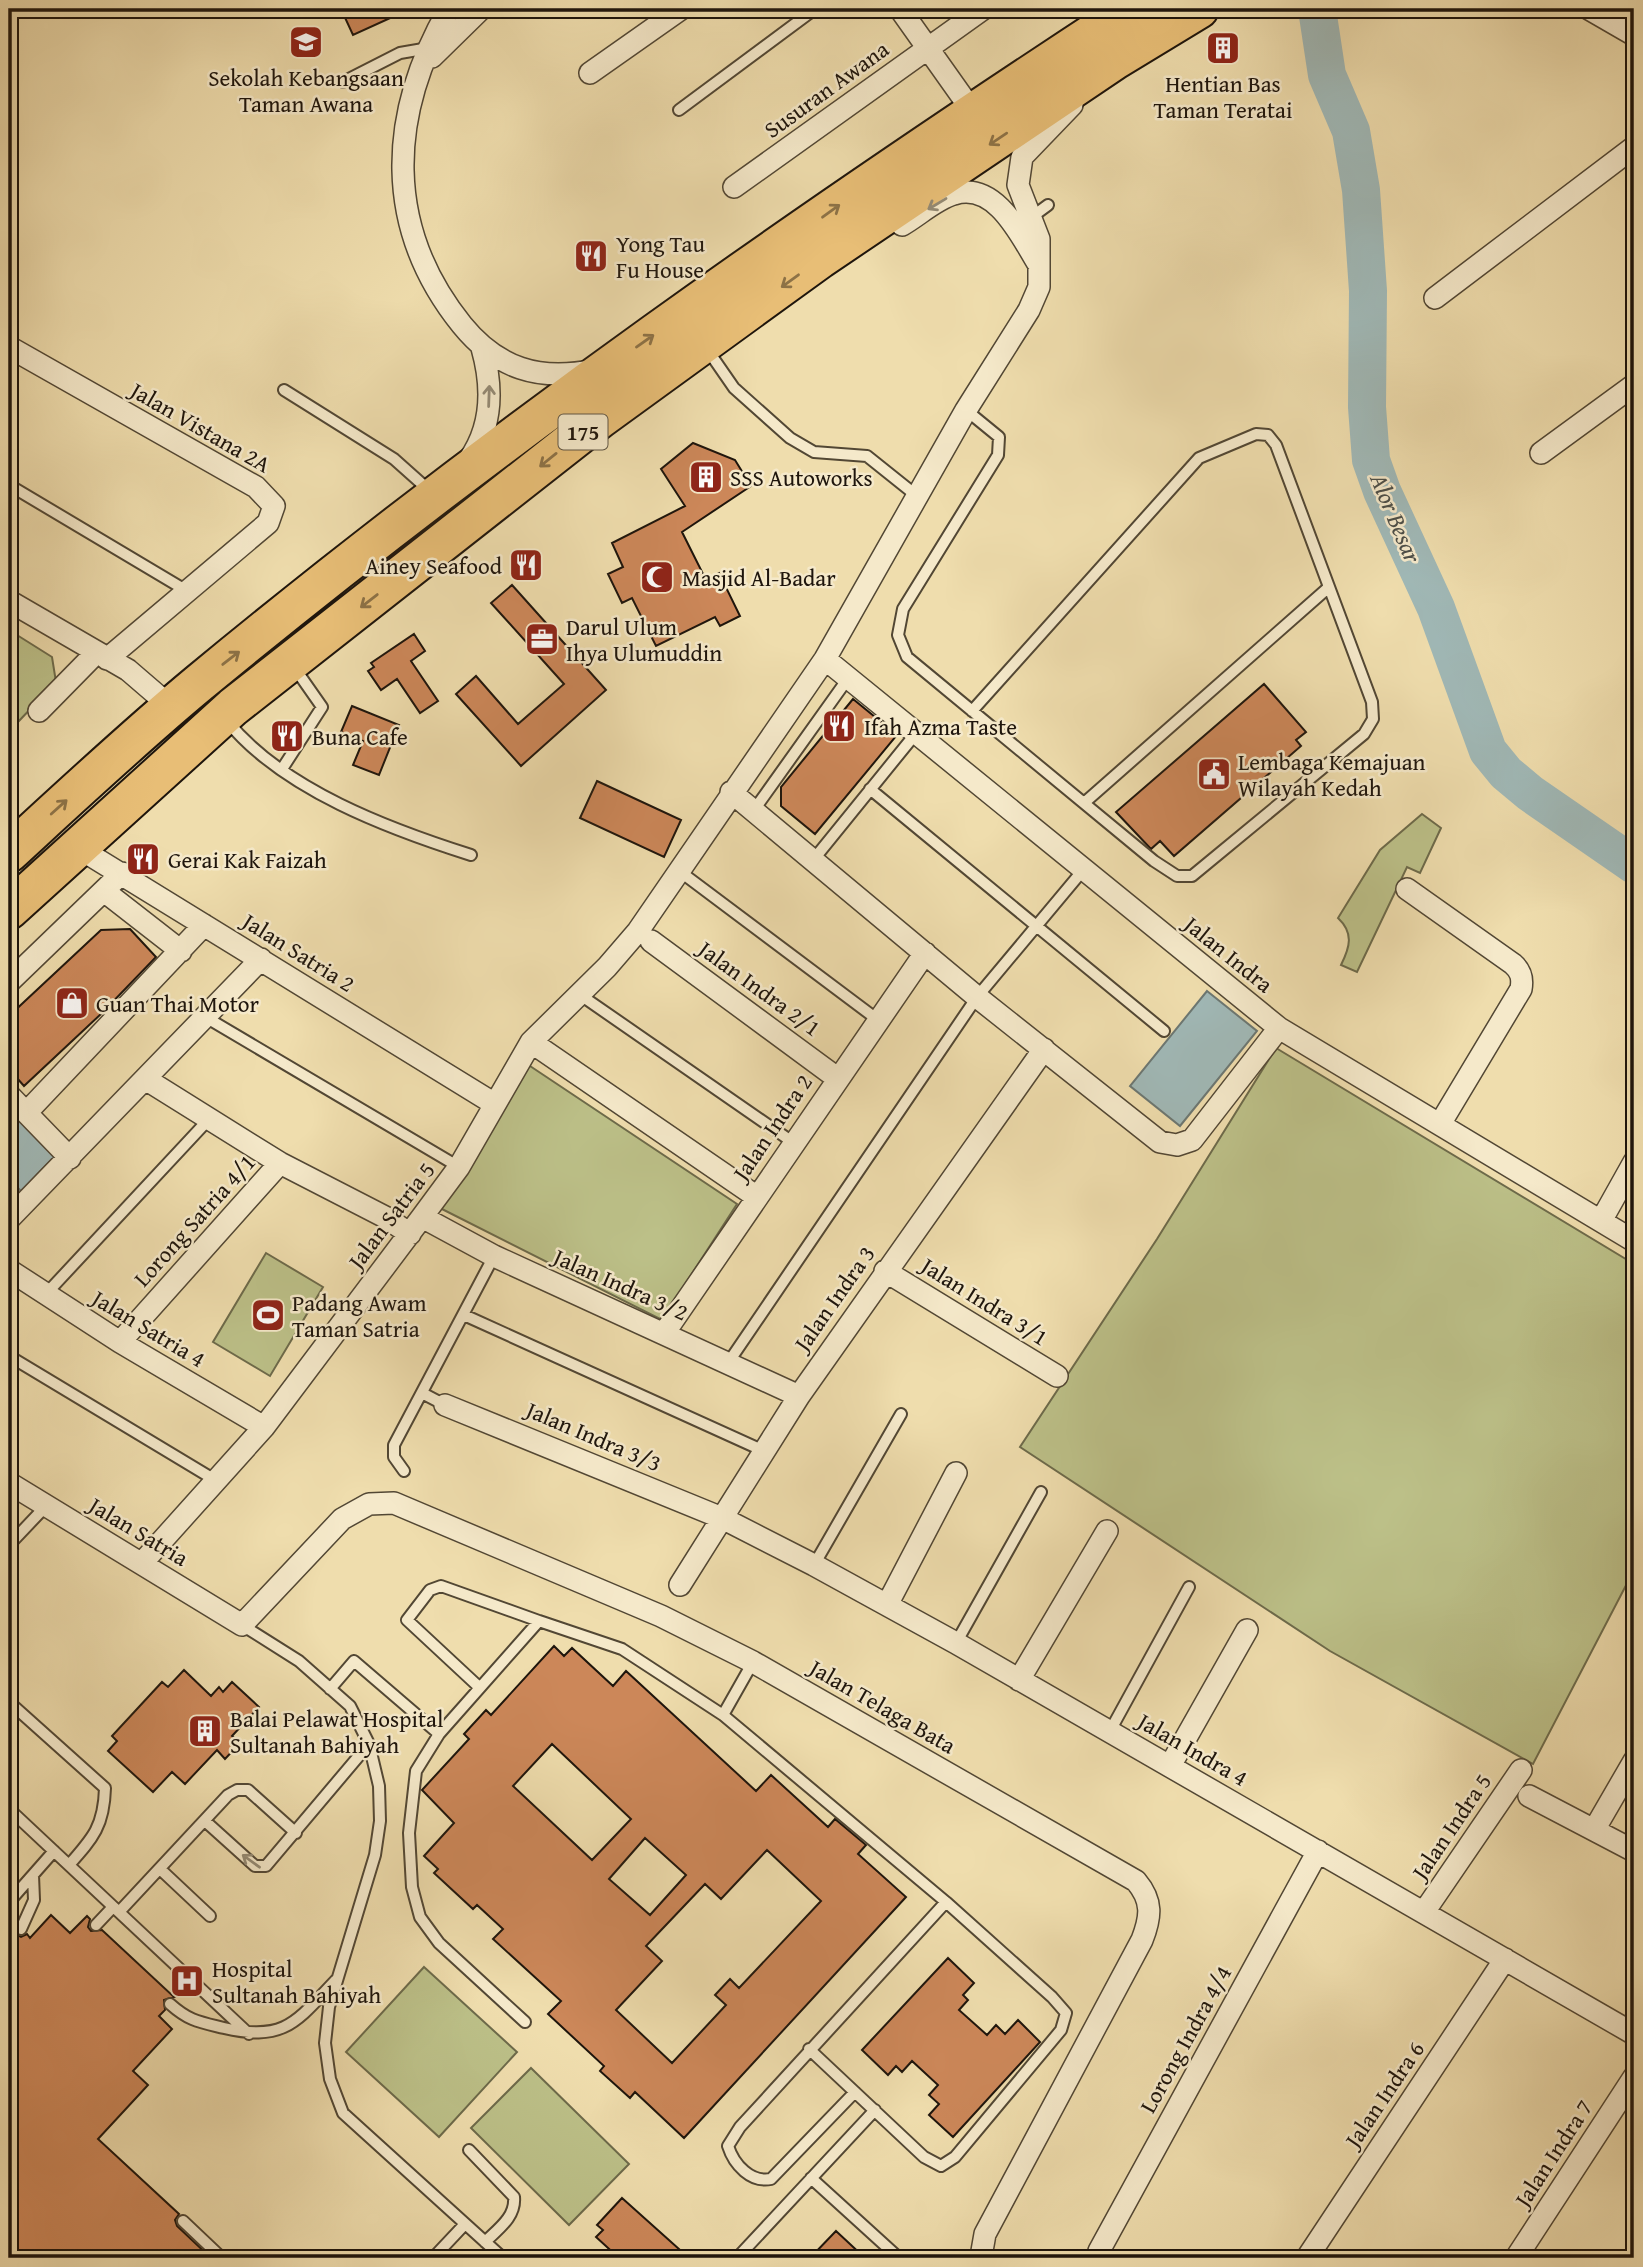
<svg xmlns="http://www.w3.org/2000/svg" width="1643" height="2267" viewBox="0 0 1643 2267" font-family="'Gentium Book Plus',serif">
  <rect width="100%" height="100%" fill="#efddad"/>
  <filter id="stains"><feTurbulence type="fractalNoise" baseFrequency=".00286" numOctaves="4"/><feColorMatrix values="0 0 0 0 .2 0 0 0 0 .09 0 0 0 0 .02 0 0 0 .5 -.17"/></filter>
  <radialGradient id="worn" r=".72"><stop offset=".6" stop-color="#630" stop-opacity="0"/><stop offset="1" stop-color="#630" stop-opacity=".3"/></radialGradient>
  <!-- green -->
  <path fill="#bcc088" stroke="#6d6a4a" stroke-width="2" d="M9 630 52 657 56 682 17 723 9 716Z
    M1422 814 1441 828 1420 873 1407 867 1357 972 1341 965C1350 947 1354 933 1338 918L1380 850Z
    M1276 1048 1634 1264V1570L1533 1764 1330 1651 1020 1447 1157 1239Z
    M527 1064 737 1204 662 1320 434 1205Z
    M266 1253 323 1287 270 1376 213 1342Z
    M424 1967 517 2052 439 2137 346 2052Z
    M531 2068 629 2164 569 2225 471 2128Z"/>
  <!-- water -->
  <path fill="#a0b8b6" stroke="#6c7772" stroke-width="2" d="M1207 991 1257 1031 1180 1126 1130 1086Z
    M9 1106 57 1154 21 1191 9 1179Z"/>
  <g fill="none" stroke-linecap="round" stroke-linejoin="round">
    <!-- river -->
    <path stroke="#a0b8b6" stroke-width="38" d="M1317 9 1327 75 1351 131 1361 190 1368 291 1367 407 1371 460 1382 491 1436 608 1488 751 1506 773 1530 793 1634 865"/>
  </g>
  <!-- building -->
  <path fill="#cc8759" stroke="#1e150c" stroke-width="2" fill-rule="evenodd" d="M341 9H410L353 35Z
    M693 443 735 460 751 486 682 532 706 580 719 573 740 616 720 626 715 617 656 646 632 598 622 603 608 574 623 567 612 543 685 506 661 469Z
    M512 585 606 690 521 766 456 694 476 676 518 724 564 684 491 603Z
    M414 634 425 651 411 661 438 701 420 713 397 679 381 690 368 671 374 667 371 663Z
    M1264 684 1306 732 1296 740 1301 746 1174 856 1160 841 1151 849 1116 812Z
    M853 699 897 735 815 834 781 806V787Z
    M352 706 399 725 379 775 353 765 363 741 341 732Z
    M597 781 681 820 664 857 580 818Z
    M130 929 156 957 102 1013 24 1086 9 1069V1016L101 930Z
    M554 1646 564 1656 572 1648 613 1686 626 1671 756 1791 771 1775 828 1827 835 1819 866 1845 858 1854 906 1897 684 2138 635 2092 630 2098 600 2071 604 2066 548 2014 561 2001 493 1939 503 1929 477 1905 473 1909 434 1873 438 1869 424 1856 454 1823 422 1790 469 1739 464 1734 486 1710 491 1715ZM552 1744 631 1819 592 1860 513 1786ZM645 1838 686 1875 650 1915 609 1879ZM767 1850 821 1901 739 1988 730 1979 715 1995 726 2005 672 2063 616 2010 662 1961 646 1946 705 1884 721 1899Z
    M184 1670 211 1696 219 1687 223 1692 232 1682 259 1707 232 1736 240 1743 225 1759 217 1750 185 1784 172 1772 153 1792 108 1751 117 1741 112 1736 162 1682 168 1687Z
    M51 1915 70 1933 87 1916 90 1919 88 1927 91 1931 102 1930 174 1997 164 2000 165 2010 159 2016 172 2029 133 2071 148 2085 98 2139 179 2214 175 2220 177 2226 211 2258H9V1917L15 1923V1934L21 1937 27 1934 30 1938Z
    M948 1958 974 1983 963 1995 968 2000 959 2010 987 2035 996 2025 1005 2034 1018 2020 1040 2042 953 2137 929 2115 939 2104 929 2095 938 2085 912 2061 902 2072 896 2066 888 2075 862 2050Z
    M622 2198 689 2258H619L596 2237 603 2230 597 2225Z
    M836 2231 865 2258H810Z"/>
  <g fill="none" stroke-linecap="round" stroke-linejoin="round">
    <!-- lane casing -->
    <g stroke="#524734" stroke-width="14">
      <path id="lane" d="M343 82 400 53 429 48
        M679 110 815 9
        M1029 219 1048 205
        M707 349 734 388 790 438 814 452 867 456 917 496
        M284 390 394 459 431 492
        M966 410 999 437 998 455 903 609 898 635 907 657 1154 861 1177 876H1192L1364 734 1373 719 1372 702 1276 445 1268 435 1256 434 1199 458 972 711
        M9 485 187 591
        M228 722C284 790 389 829 471 855
        M282 769 322 707 294 667
        M870 789 1164 1031
        M1084 803 1329 587
        M754 810 849 677
        M814 859 917 732
        M678 870 878 1020
        M579 994 794 1143
        M207 1018 459 1167
        M45 1295 210 1118
        M464 1315 764 1451
        M9 1356 215 1480
        M728 1363 977 997 1084 869
        M422 1393 445 1405
        M404 1471 394 1457V1445L494 1256
        M9 1545 46 1506
        M814 1565 901 1414
        M242 1625 299 1661 350 1706 369 1744 379 1786 380 1821 375 1855 329 2007 325 2043 330 2079 343 2113 503 2258
        M956 1643 1041 1492
        M479 1687 407 1620 430 1590 441 1586 539 1621
        M330 1689 354 1661 439 1734
        M9 1702 105 1788C104 1826 93 1838 69 1865
        M723 1715 753 1662
        M1110 1731 1189 1587
        M9 1809 249 2034
        M205 1821 255 1866H266L369 1744
        M160 1869 210 1916
        M9 1902 54 1851
        M119 1912 228 1795 237 1790H248L296 1833
        M96 1925 113 1907
        M21 1929 34 1900 33 1875
        M170 2004C189 2021 199 2022 224 2028 285 2042 296 2022 336 1980
        M525 2022 439 1943 420 1917 412 1887 409 1833 416 1771 439 1734 539 1621 622 1649 723 1715 946 1902 1052 1997 1066 2013 1061 2030 955 2157 941 2166 924 2157 809 2049
        M855 2092 771 2179C751 2183 734 2165 728 2146L740 2127 946 1902
        M469 2150 514 2197C516 2217 498 2229 485 2242
        M811 2178 899 2258
        M183 2221 222 2258
        M433 2258 465 2224
        M737 2258 875 2110"/>
    </g>
    <!-- street casing -->
    <g stroke="#524734" stroke-width="24">
      <path id="street" d="M449 9C388 115 383 227 462 325 497 368 539 382 594 370
        M900 9 973 112
        M1589 9 1634 35
        M432 57 481 9
        M590 73 681 9
        M734 187 983 9
        M902 225C918 216 936 199 954 194 995 181 1020 234 1037 262
        M1435 298 1634 147
        M9 347 256 487 274 506 268 523 107 659
        M1541 453 1634 385
        M469 460C493 426 493 387 482 348
        M9 601 128 670 171 707
        M825 659 1279 1028 1634 1241
        M39 711 96 653
        M731 792 977 997 1160 1142 1177 1145 1192 1140 1279 1028
        M77 847 493 1103
        M1407 889 1513 964C1521 971 1523 978 1521 989L1440 1124
        M104 891 181 951
        M651 941 837 1078
        M9 982 122 873
        M531 1042 757 1197
        M147 1080 280 1163 385 1217 410 1234
        M9 1095 70 1158
        M27 1112 204 925
        M422 1217 494 1256 799 1396
        M9 1219 261 959
        M1601 1221 1634 1162
        M9 1270 120 1342 264 1427
        M885 1271 1057 1376
        M665 1332 925 953
        M120 1342 280 1163
        M445 1405 722 1518 814 1565 956 1643 1634 2034
        M9 1483 242 1625 342 1519 369 1504 394 1503 661 1616 753 1662 1136 1881C1153 1901 1151 1917 1142 1940L985 2234 982 2251 985 2258
        M142 1563 264 1427 422 1217 459 1167 531 1042 607 967 638 931 825 659 966 410 1029 310 1039 287V239L1018 185 1022 157 1072 105
        M680 1585 799 1396 1044 1049
        M887 1605 956 1473
        M1019 1680 1107 1531
        M1170 1766 1247 1630
        M1529 1796 1634 1851
        M1594 1830 1634 1761
        M1424 1912 1521 1770
        M1099 2251 1318 1851
        M1307 2258 1505 1959
        M1516 2258 1634 2077"/>
    </g>
    <!-- highway casing -->
    <g stroke="#1e150c" stroke-width="42">
      <path id="highway" d="M9 853C71 796 133 738 198 684 494 439 810 218 1130 9
        M9 910 233 707 601 418 820 259 1115 60 1199 9"/>
    </g>
    <!-- lane -->
    <use href="#lane" stroke="#f5e9ca" stroke-width="10"/>
    <!-- street -->
    <use href="#street" stroke="#f5e9ca" stroke-width="21"/>
    <!-- highway -->
    <use href="#highway" stroke="#e8be76" stroke-width="38"/>
  </g>
  <!-- one-way arrows -->
  <defs><path id="oneway-shaft" d="M-6 0H5M1.5-3L5.5 0L1.5 3" fill="none" stroke-width="1.6" stroke-linecap="round" stroke-linejoin="round" transform="scale(1.75)"/></defs>
  <g stroke="#8d7246">
    <use href="#oneway-shaft" transform="translate(998 139) rotate(146)"/>
    <use href="#oneway-shaft" transform="translate(831 211) rotate(-36)"/>
    <use href="#oneway-shaft" transform="translate(790 281) rotate(144)"/>
    <use href="#oneway-shaft" transform="translate(645 341) rotate(-35)"/>
    <use href="#oneway-shaft" transform="translate(548 460) rotate(141)"/>
    <use href="#oneway-shaft" transform="translate(369 601) rotate(142)"/>
    <use href="#oneway-shaft" transform="translate(231 658) rotate(-38)"/>
    <use href="#oneway-shaft" transform="translate(59 807) rotate(-42)"/>
  </g>
  <g stroke="#948a74">
    <use href="#oneway-shaft" transform="translate(937 204) rotate(149)"/>
    <use href="#oneway-shaft" transform="translate(489 396) rotate(-88)"/>
    <use href="#oneway-shaft" transform="translate(251 1861) rotate(-144)"/>
  </g>
  <!-- icons -->
  <defs>
    <g id="school-square" transform="scale(1.75)"><rect x="-9" y="-9" width="18" height="18" rx="4" fill="#8f2418" stroke="#f5e9ca"/><path d="M0-5L7-2L0 1L-7-2ZM-4 1L0 2.5L4 1V4Q0 6-4 4Z" fill="#fff"/></g>
    <g id="building-square" transform="scale(1.75)"><rect x="-9" y="-9" width="18" height="18" rx="4" fill="#8f2418" stroke="#f5e9ca"/><path d="M-4-6H4V6H1V3H-1V6H-4ZM-2.5-4.3h1.7v1.8h-1.7ZM.8-4.3h1.7v1.8H.8ZM-2.5-1h1.7V.8h-1.7ZM.8-1h1.7V.8H.8Z" fill="#fff"/></g>
    <g id="restaurant-square" transform="scale(1.75)"><rect x="-9" y="-9" width="18" height="18" rx="4" fill="#8f2418" stroke="#f5e9ca"/><path d="M-5-6h1v4h1v-4h1v4h1v-4h1v5L-1.5 .5V6h-2V.5L-5-1ZM5-6V6H3V1.5H1.5Q1.5-4 5-6Z" fill="#fff"/></g>
    <g id="mosque-square" transform="scale(1.75)"><rect x="-9" y="-9" width="18" height="18" rx="4" fill="#8f2418" stroke="#f5e9ca"/><path d="M3.5-4.9A6 6 0 1 0 3.5 4.9A5 5 0 1 1 3.5-4.9Z" fill="#fff"/></g>
    <g id="office-square" transform="scale(1.75)"><rect x="-9" y="-9" width="18" height="18" rx="4" fill="#8f2418" stroke="#f5e9ca"/><path d="M-6-3h4V-5.5h4V-3h4V5H-6ZM-1-4.5V-3h2v-1.5ZM-6 0V1H6V0Z" fill="#fff"/></g>
    <g id="civic-square" transform="scale(1.75)"><rect x="-9" y="-9" width="18" height="18" rx="4" fill="#8f2418" stroke="#f5e9ca"/><path d="M-.6-6.5H3V-4.5H.6V-3L4-1V1h2V6H-6V1h2V-1L-.6-3ZM-1.2 2.5V6h2.4V2.5Z" fill="#fff"/></g>
    <g id="shop-square" transform="scale(1.75)"><rect x="-9" y="-9" width="18" height="18" rx="4" fill="#8f2418" stroke="#f5e9ca"/><path d="M-5-2.5h2.3a2.7 3.5 0 0 1 5.4 0H5L5.5 6h-11ZM-1.5-2.5h3a1.5 2.3 0 0 0-3 0Z" fill="#fff"/></g>
    <g id="stadium-square" transform="scale(1.75)"><rect x="-9" y="-9" width="18" height="18" rx="4" fill="#8f2418" stroke="#f5e9ca"/><path d="M0-5a6.5 5 0 1 0 0 10a6.5 5 0 1 0 0-10ZM-3.5-1.8h7v3.6h-7Z" fill="#fff"/></g>
    <g id="hospital-square" transform="scale(1.75)"><rect x="-9" y="-9" width="18" height="18" rx="4" fill="#8f2418" stroke="#f5e9ca"/><path d="M-5-5h3v3.5h4V-5h3V5h-3V1.5h-4V5h-3Z" fill="#fff"/></g>
  </defs>
  <g fill-rule="evenodd">
    <use href="#school-square" x="306" y="42"/>
    <use href="#building-square" x="1223" y="48"/>
    <use href="#restaurant-square" x="591" y="256"/>
    <use href="#building-square" x="706" y="477"/>
    <use href="#restaurant-square" x="526" y="565"/>
    <use href="#mosque-square" x="657" y="577"/>
    <use href="#office-square" x="542" y="639"/>
    <use href="#restaurant-square" x="839" y="726"/>
    <use href="#restaurant-square" x="287" y="736"/>
    <use href="#civic-square" x="1214" y="774"/>
    <use href="#restaurant-square" x="143" y="859"/>
    <use href="#shop-square" x="72" y="1003"/>
    <use href="#stadium-square" x="268" y="1315"/>
    <use href="#building-square" x="205" y="1731"/>
    <use href="#hospital-square" x="187" y="1981"/>
  </g>
  <g text-anchor="middle" dominant-baseline="central" stroke-width="5" stroke-linejoin="round" paint-order="stroke">
    <!-- shield labels -->
    <rect fill="#f5e9ca" stroke="#5e5545" stroke-width="2" x="558.5" y="414.5" width="49" height="35" rx="5"/>
    <g font-size="21" font-weight="bold" fill="#1e150c">
      <text x="583" y="432">175</text>
    </g>
    <!-- poi labels -->
    <g font-size="23" fill="#1e150c" stroke="#f5e9ca" text-anchor="start">
      <text x="306" y="77" text-anchor="middle">Sekolah Kebangsaan<tspan x="306" dy="26">Taman Awana</tspan></text>
      <text x="1223" y="83" text-anchor="middle">Hentian Bas<tspan x="1223" dy="26">Taman Teratai</tspan></text>
      <text x="616" y="243">Yong Tau<tspan x="616" dy="26">Fu House</tspan></text>
      <text x="730" y="477">SSS Autoworks</text>
      <text x="502" y="565" text-anchor="end">Ainey Seafood</text>
      <text x="682" y="577">Masjid Al-Badar</text>
      <text x="566" y="626">Darul Ulum<tspan x="566" dy="26">Ihya Ulumuddin</tspan></text>
      <text x="864" y="726">Ifah Azma Taste</text>
      <text x="312" y="736">Buna Cafe</text>
      <text x="1238" y="761">Lembaga Kemajuan<tspan x="1238" dy="26">Wilayah Kedah</tspan></text>
      <text x="168" y="859">Gerai Kak Faizah</text>
      <text x="96" y="1003">Guan Thai Motor</text>
      <text x="292" y="1302">Padang Awam<tspan x="292" dy="26">Taman Satria</tspan></text>
      <text x="230" y="1718">Balai Pelawat Hospital<tspan x="230" dy="26">Sultanah Bahiyah</tspan></text>
      <text x="212" y="1968">Hospital<tspan x="212" dy="26">Sultanah Bahiyah</tspan></text>
    </g>
    <!-- street labels -->
    <g font-size="23" fill="#1e150c" stroke="#f5e9ca">
      <text transform="translate(826 89) rotate(-36)">Susuran Awana</text>
      <text transform="translate(201 427) rotate(30)">Jalan Vistana 2A</text>
      <text transform="translate(299 952) rotate(32)">Jalan Satria 2</text>
      <text transform="translate(1229 954) rotate(39)">Jalan Indra</text>
      <text transform="translate(760 988) rotate(36)">Jalan Indra 2/1</text>
      <text transform="translate(772 1127) rotate(-56)">Jalan Indra 2</text>
      <text transform="translate(391 1215) rotate(-53)">Jalan Satria 5</text>
      <text transform="translate(194 1220) rotate(-48)">Lorong Satria 4/1</text>
      <text transform="translate(621 1284) rotate(24)">Jalan Indra 3/2</text>
      <text transform="translate(834 1298) rotate(-55)">Jalan Indra 3</text>
      <text transform="translate(985 1301) rotate(32)">Jalan Indra 3/1</text>
      <text transform="translate(149 1328) rotate(31)">Jalan Satria 4</text>
      <text transform="translate(594 1436) rotate(23)">Jalan Indra 3/3</text>
      <text transform="translate(139 1531) rotate(31)">Jalan Satria</text>
      <text transform="translate(883 1706) rotate(30)">Jalan Telaga Bata</text>
      <text transform="translate(1193 1749) rotate(30)">Jalan Indra 4</text>
      <text transform="translate(1451 1826) rotate(-56)">Jalan Indra 5</text>
      <text transform="translate(1185 2039) rotate(-61)">Lorong Indra 4/4</text>
      <text transform="translate(1384 2094) rotate(-56)">Jalan Indra 6</text>
      <text transform="translate(1553 2153) rotate(-57)">Jalan Indra 7</text>
    </g>
    <!-- water labels -->
    <g font-size="24" font-style="italic" fill="#4c4e48" stroke="#f5e9ca">
      <text transform="translate(1396 518) rotate(67)">Alor Besar</text>
    </g>
  </g>
  <!-- margin -->
  <rect width="1643" height="2267" fill="none" stroke="#efddad" stroke-width="35"/>
  <rect x="10" y="10" width="1622" height="2246" fill="none" stroke="#1e150c" stroke-width="3.5"/>
  <rect x="18" y="18" width="1608" height="2232" fill="none" stroke="#1e150c" stroke-width="2"/>
  <rect width="100%" height="100%" filter="url(#stains)"/>
  <rect width="100%" height="100%" fill="url(#worn)"/>
</svg>
